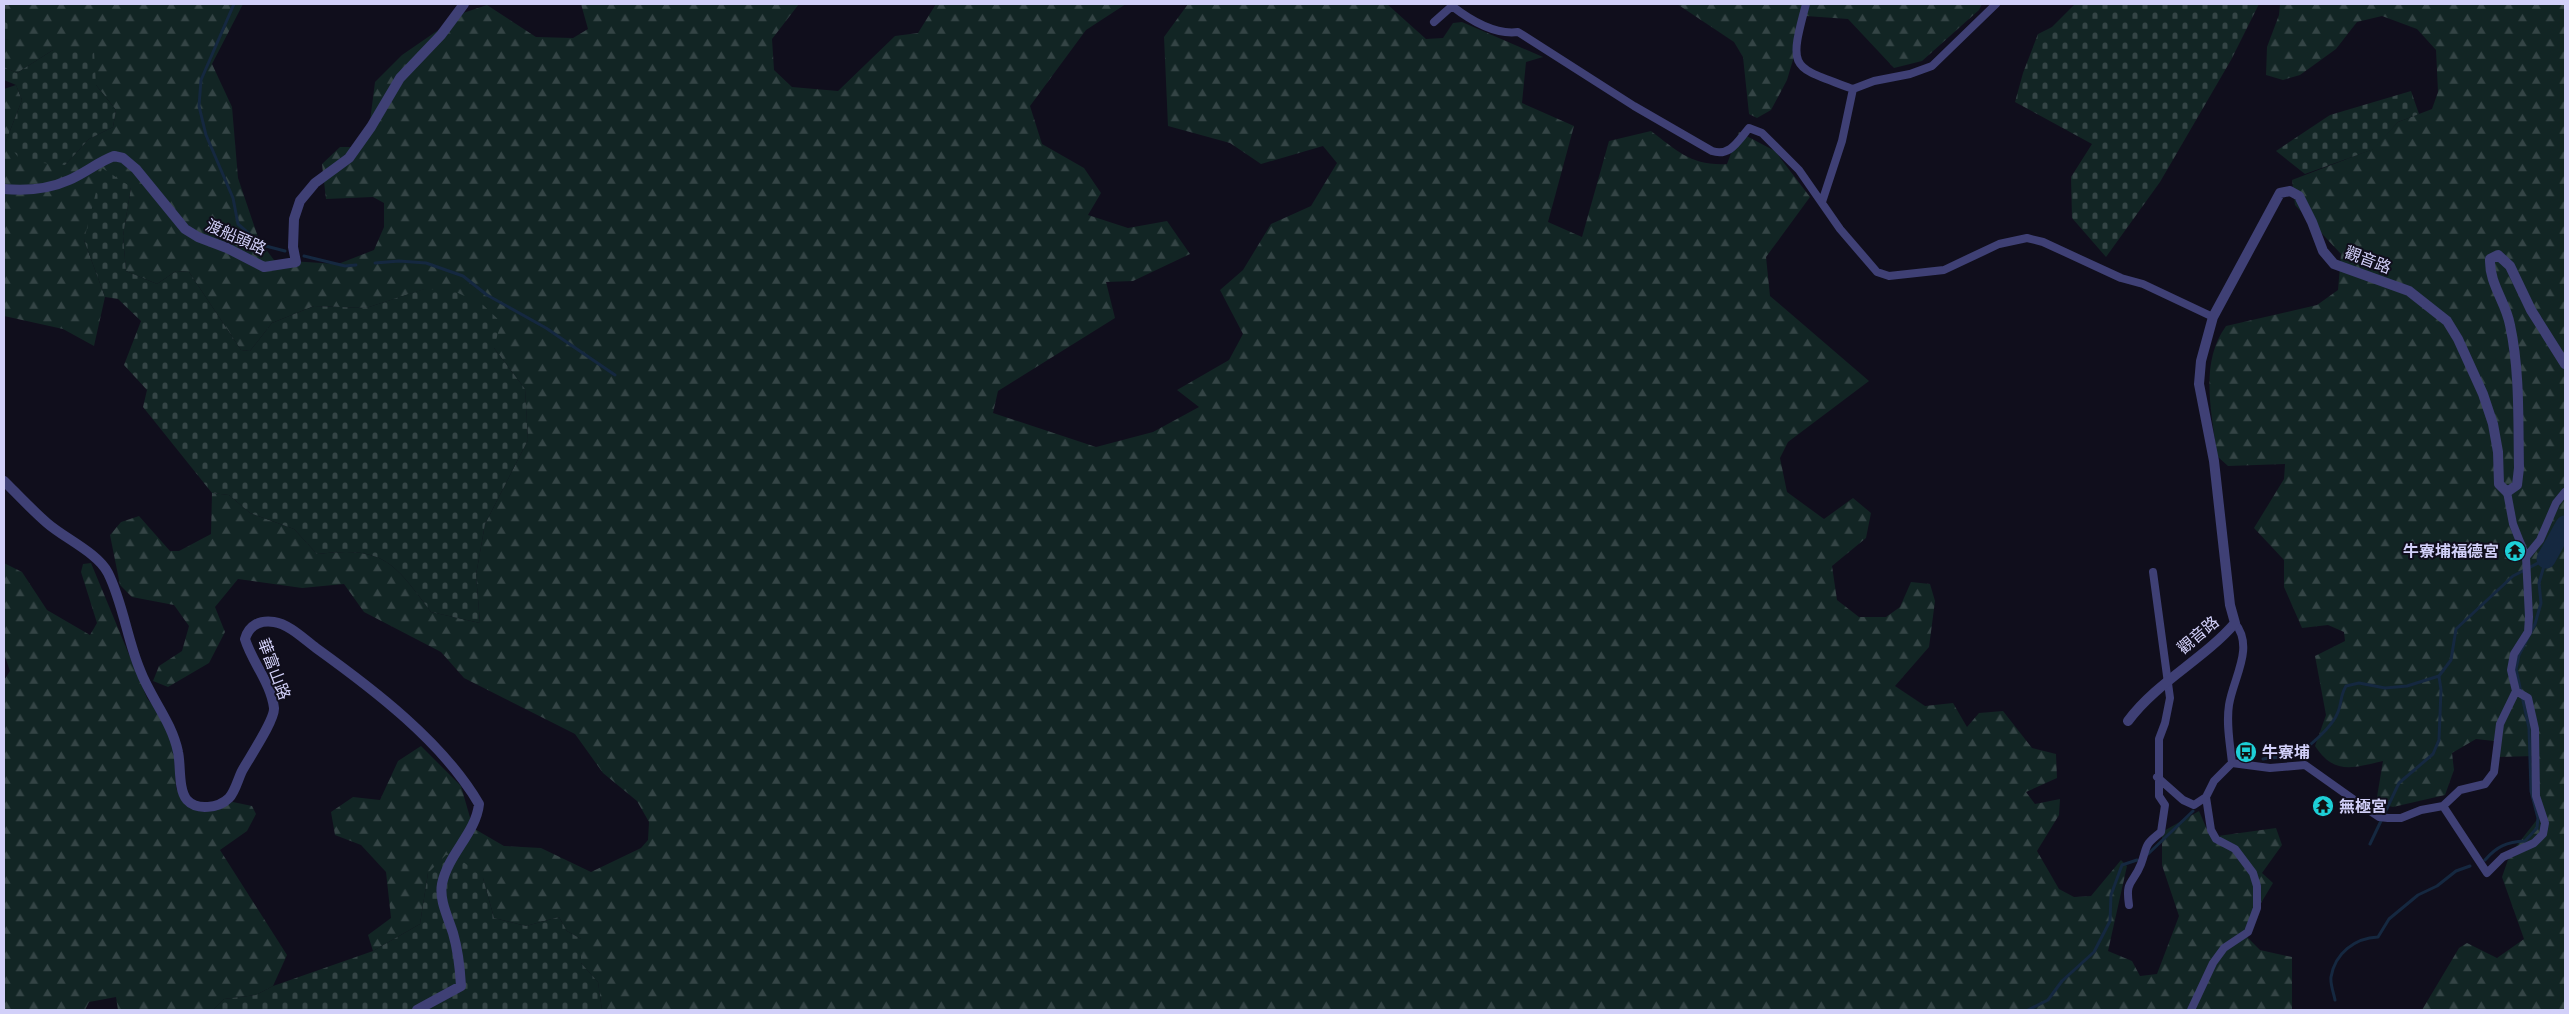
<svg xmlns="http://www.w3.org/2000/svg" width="2569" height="1014" viewBox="0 0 2569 1014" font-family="'Roboto Condensed','Noto Sans TC',sans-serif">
  <defs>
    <pattern id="forest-firs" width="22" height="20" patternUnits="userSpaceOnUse" patternTransform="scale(1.25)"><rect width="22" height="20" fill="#122524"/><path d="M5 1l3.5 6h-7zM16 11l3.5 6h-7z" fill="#344445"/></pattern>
    <pattern id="cemetery-stones" width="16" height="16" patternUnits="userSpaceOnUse" patternTransform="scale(1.25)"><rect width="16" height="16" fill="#122524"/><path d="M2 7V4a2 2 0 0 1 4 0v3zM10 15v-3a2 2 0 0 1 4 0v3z" fill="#344445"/></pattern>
  </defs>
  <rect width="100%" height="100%" fill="#100e1c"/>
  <!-- forest -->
  <path fill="url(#forest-firs)" d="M4 4H243L212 64 232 107 238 178 259 240 274 260 338 264 374 250 384 227V203L373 197 326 199 322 164 340 147H354L369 129 375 82 402 55 463 13 487 5 536 37 573 38 588 29 581 4H799L772 39 774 70 792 87 838 91 895 36 918 33 936 4H1126L1086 30 1030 106 1042 144 1084 168 1101 193 1088 215 1128 228 1167 221 1190 254 1133 281 1106 282 1115 318 998 391 993 413 1096 447 1153 432 1199 407 1177 390 1229 360 1243 334 1220 290 1243 270 1271 224 1311 206 1337 163 1323 146 1261 164 1230 143 1168 126 1164 37 1188 4H1387L1426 39 1443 38 1453 23 1462 22 1543 57 1526 62 1522 103 1574 126 1548 222 1582 237 1609 141 1651 131C1677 151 1692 166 1727 164L1739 132 1775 151 1810 197 1766 257 1770 296 1869 381 1788 442 1780 458 1787 492 1824 519 1853 498 1871 513 1866 538 1832 566 1837 600 1859 617H1886L1900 607 1911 582 1930 584 1935 601 1929 647 1895 686 1925 706 1953 703 1967 727 1979 713 2003 711 2032 748 2056 754 2057 778 2026 792 2035 804 2060 799 2059 815 2037 851 2059 889 2074 897 2091 896 2121 860 2127 866 2108 951 2132 961 2140 976 2157 974 2179 916 2162 865V832L2199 811 2209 834 2218 836 2276 828 2282 845 2262 873 2273 883 2243 933 2260 950 2292 957V1010H602L598 982 581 963V939L567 931 559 917 526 926 494 918 483 878 428 873 420 924 373 951 368 935 391 918 386 872 361 845 335 835 331 812 353 797 380 800 398 761 421 746 461 786 473 828 504 846 541 848 591 872 641 848 648 840 649 822 637 801 603 773 575 734 464 678 441 652 364 612 344 584 302 588 238 579 215 607 225 632 209 663 168 687 153 681 159 666 182 651 189 626 174 605 132 597 120 585 110 535 121 522 139 516 170 551H179L211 534 212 493 229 495 250 513 294 529 317 554C383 546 393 561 431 612L480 623 476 575 485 524 528 440 525 389 494 348 425 289 366 308 314 306 272 323 250 351 241 350 189 272 176 271 157 284 126 271 123 236 131 187 84 240 105 297 94 346 63 329 4 316V89L16 85 22 100 6 141 65 165 89 139 113 127 116 110 96 85 53 50 17 73 4 67V39L9 40Z
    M1677 4H1982L1979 10 1922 61 1894 68 1848 19 1806 16 1787 80 1771 110 1757 118 1749 114 1743 57 1734 42Z
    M2280 4H2565V1010H2422L2459 948 2467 943 2497 958 2524 939 2502 877 2510 854 2539 817 2531 764 2536 756 2497 757 2494 741 2476 739 2452 753 2454 770 2445 795 2393 807 2376 803 2383 761C2353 768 2334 775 2315 746L2326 715 2315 656 2345 641 2344 632 2328 625 2302 628 2284 587V560L2254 528 2284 479 2285 464 2228 466 2217 456C2212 413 2199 363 2226 326L2317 305 2338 290 2341 254 2295 205 2292 180 2373 149 2398 122 2432 109 2438 92 2436 50 2417 29 2382 16 2357 22 2336 49 2300 75 2283 80 2266 75 2267 47 2279 15Z
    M4 563 22 572 47 610 90 635 97 623 81 572 83 564 91 563 147 698 173 732 176 788 186 804 200 811 233 802 252 806 256 814 247 831 220 850 287 955 273 986 256 995 224 999 213 1010H118L116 997 89 1002 85 1010H4V680L10 671 4 654Z"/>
  <!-- cemetery -->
  <path fill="url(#cemetery-stones)" d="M2075 4H2259L2231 60 2160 182 2106 257 2072 218 2071 177 2092 144 2015 102 2023 73 2038 34 2052 27Z
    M4 11 16 25 9 40 4 39Z
    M53 50 94 51 96 85 116 110 113 127 89 139 65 165 21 161 6 141 22 100 16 85 4 80V67L17 73Z
    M2411 91 2419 114 2398 122 2374 149 2305 174 2276 151 2330 115Z
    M102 168 131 187 123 236 126 271 157 284 176 271 189 272 241 350 250 351 272 323 314 306 366 308 424 289 452 290 483 305 501 322 494 348 525 389 528 440 485 524 476 575 480 623 431 612C393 561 383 546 317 554L294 529 250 513 229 495 212 493 143 407 147 390 124 365 141 321 118 299 105 297 84 240Z
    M446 855H455L483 878 494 918 526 926 559 917 567 931 581 939V963L598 982 602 1010H213L224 999 256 995 273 986 373 951 420 924 428 873Z"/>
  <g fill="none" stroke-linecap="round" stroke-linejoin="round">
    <!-- stream -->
    <path stroke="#152840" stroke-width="3" d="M234 4 201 80 199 106 206 135 233 198 238 224 262 245 285 251
      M304 256 345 266 356 265
      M375 263 399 261 426 263 463 276 487 295 546 328 615 375
      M2263 759C2273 757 2286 758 2294 755 2308 749 2333 726 2338 712 2342 702 2340 696 2346 686L2359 683 2385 688 2407 686 2439 676 2451 660 2456 629 2513 576 2546 559
      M2370 844 2399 783 2433 754 2439 740 2441 690 2439 676
      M2148 854 2193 811
      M2485 860C2497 846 2507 842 2525 841L2537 828 2538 818 2531 791 2529 728 2516 669 2519 655 2535 624 2541 603 2539 583 2546 559
      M2335 1000C2334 994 2330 984 2331 977 2335 953 2355 938 2378 937L2389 919 2418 895 2437 886 2456 871 2470 866
      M2028 1010 2048 1000 2062 981 2094 952 2110 921 2111 895 2122 865 2137 860"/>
    <!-- river -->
    <path stroke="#152840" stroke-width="19" d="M2546 559 2565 525"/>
    <!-- minor -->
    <path stroke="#3f4075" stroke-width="8" d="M1453 4 1452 6C1470 20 1495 35 1518 32L1634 106 1712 151C1730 157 1738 141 1749 128L1762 133 1799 170 1840 229 1877 272 1889 276 1944 270 1999 244 2027 238 2043 242 2121 278 2143 284 2213 317
      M1806 4C1788 71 1791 66 1853 89
      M1434 22 1452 6
      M1822 202 1842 141 1853 89 1874 81 1910 74 1932 66 1996 4
      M2507 492 2513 524 2526 557
      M2232 763C2230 743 2226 724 2229 705 2233 678 2255 648 2235 623
      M2157 777 2183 800 2194 805 2206 797
      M2443 806 2487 873 2503 857 2534 843 2543 834 2545 823 2536 796 2535 729 2528 698 2516 691
      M2129 905C2125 879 2133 885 2141 864 2148 845 2143 846 2161 832L2165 805 2159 796V739L2165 723 2170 698 2153 572
      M2191 1010 2213 963 2224 948 2248 932 2257 908V886L2253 873 2235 849 2216 839 2211 830 2206 797 2214 781 2232 763 2270 768 2305 765 2367 809 2379 817 2388 818H2401L2421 810 2443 806 2460 790 2485 784 2494 772 2500 724 2516 691 2511 670 2514 654 2528 632 2529 617 2526 557 2540 540 2556 503 2565 492"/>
    <!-- tertiary -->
    <path stroke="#3f4075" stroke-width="10" d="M4 189C25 191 49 189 69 180 85 173 98 162 114 156L123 158 136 169 185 229 198 237 227 248 264 267 296 262 293 247 294 219 300 201 315 183 349 158 371 127 400 78 441 35 464 4
      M4 481C18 495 32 510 47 523 64 538 98 553 108 573 123 603 127 639 140 670 151 699 172 722 178 752 181 765 178 790 187 800 197 811 219 808 229 798 235 792 238 779 242 771 249 758 275 720 274 708 271 683 252 662 245 639 249 625 260 620 274 622 289 624 305 640 316 648 373 689 443 742 479 804 476 833 448 854 442 884 439 900 448 917 453 933 458 950 460 968 461 986L417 1010
      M2128 721C2157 682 2204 659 2235 623L2230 605 2214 461 2199 384 2201 361 2213 317 2280 193 2290 191 2299 196 2312 222 2323 251 2334 264 2409 291 2447 321 2458 339 2483 394 2493 424 2498 452 2499 484 2507 492 2517 485 2519 468C2518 421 2520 371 2510 325 2506 302 2489 284 2490 259L2498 255 2510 266 2531 310 2565 364"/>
  </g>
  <!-- icons -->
  <defs>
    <g id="temple-disc" transform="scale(1.125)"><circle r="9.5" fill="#1dcfd7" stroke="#100e1c"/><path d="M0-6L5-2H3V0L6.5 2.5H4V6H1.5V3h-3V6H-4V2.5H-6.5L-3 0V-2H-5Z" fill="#111"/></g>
    <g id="bus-disc" transform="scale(1.125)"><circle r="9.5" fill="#1dcfd7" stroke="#100e1c"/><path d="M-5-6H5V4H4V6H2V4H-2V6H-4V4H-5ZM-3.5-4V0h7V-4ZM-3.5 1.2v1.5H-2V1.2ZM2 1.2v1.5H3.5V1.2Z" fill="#111"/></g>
  </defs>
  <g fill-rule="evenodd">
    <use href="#temple-disc" x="2515" y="551"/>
    <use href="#bus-disc" x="2246" y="752"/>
    <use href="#temple-disc" x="2323" y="806"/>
  </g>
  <g text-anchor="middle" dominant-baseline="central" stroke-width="4" stroke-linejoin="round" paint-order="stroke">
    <!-- street labels -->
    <g font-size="16" fill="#d2d0f9" stroke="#100e1c">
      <text transform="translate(236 237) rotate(24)">渡船頭路</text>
      <text transform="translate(2368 260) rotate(21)">觀音路</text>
      <text transform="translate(2198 635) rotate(-40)">觀音路</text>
      <text transform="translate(274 669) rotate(69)">華富山路</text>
    </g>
    <!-- poi labels -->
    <g font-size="16" font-weight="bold" fill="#d2d0f9" stroke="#100e1c" text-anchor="start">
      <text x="2499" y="551" text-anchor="end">牛寮埔福德宮</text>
      <text x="2262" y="752">牛寮埔</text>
      <text x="2339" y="806">無極宮</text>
    </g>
  </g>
  <!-- border -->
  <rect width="2569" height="1014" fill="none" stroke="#d2d0f9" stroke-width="10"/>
</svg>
